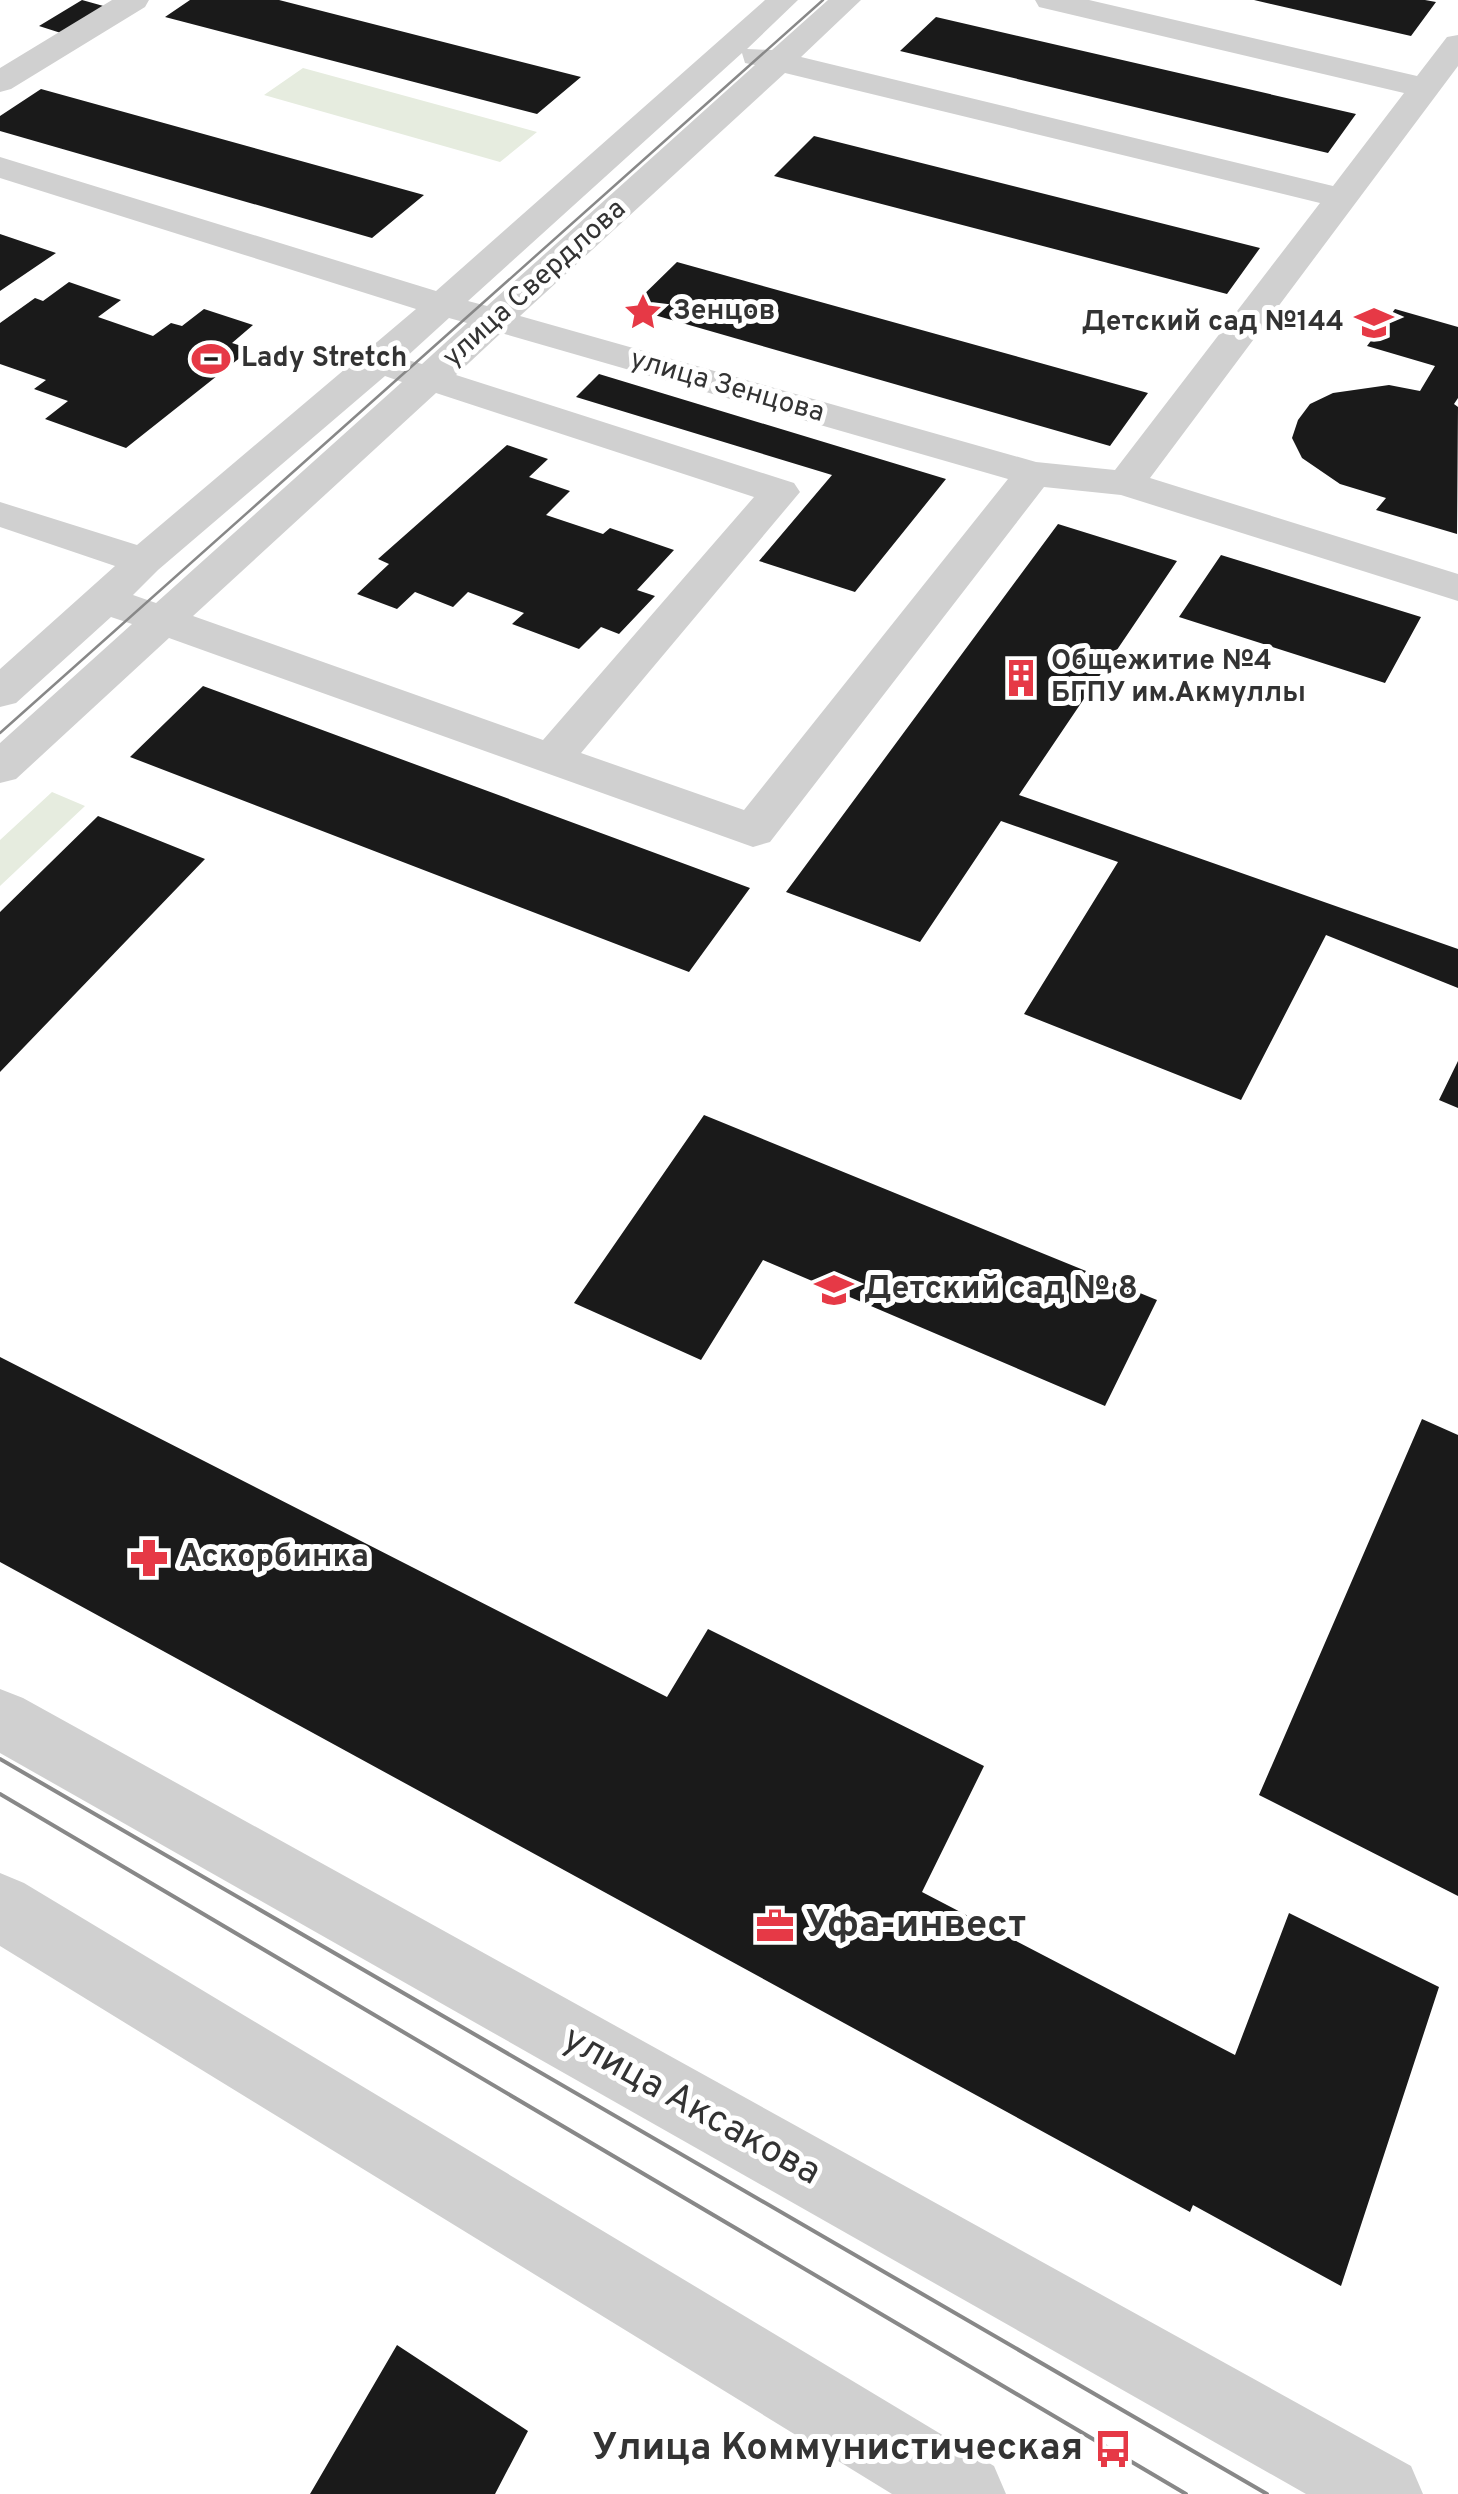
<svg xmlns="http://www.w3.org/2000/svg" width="1458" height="2494" viewBox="0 0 1458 2494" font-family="Overpass,sans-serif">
  <rect width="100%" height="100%" fill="#fff"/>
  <!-- green -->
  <path fill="#e6ecdf" d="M303 68 537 132 500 162 264 95Z
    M52 792 85 806 0 886V840Z"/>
  <!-- building -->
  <path fill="#1a1a1a" d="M82 0 107 7 64 34 39 26Z
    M190 0H279L581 77 537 114 165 17Z
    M1254 0H1425L1436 2 1411 36Z
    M936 17 1356 114 1328 153 900 51Z
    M41 89 424 195 372 238 0 131V116Z
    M814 136 1260 248 1227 294 774 176Z
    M0 234 56 253 0 291Z
    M677 262 1148 393 1110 446 630 308Z
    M69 282 121 300 98 317 153 336 171 323 182 326 204 309 253 325 232 343 251 349 126 448 45 419 68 401 34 389 46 380 0 364V323L35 298 43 301Z
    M1395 309 1458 327V398L1454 404 1458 407 1457 534 1376 510 1386 498 1340 484 1302 458 1292 438 1298 420 1310 404 1333 393 1389 385 1420 391 1435 366 1367 346Z
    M599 374 946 479 855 592 759 561 832 475 576 397Z
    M507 445 548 459 529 477 570 491 546 515 603 534 610 528 674 550 637 590 655 596 619 634 601 627 579 649 512 624 524 613 468 592 453 607 415 592 397 609 357 594 389 564 378 559Z
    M1058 524 1177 561 1019 795 1458 949V988L1326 935 1241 1100 1024 1014 1118 862 1001 821 920 942 786 892Z
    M1221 555 1421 617 1385 683 1179 617Z
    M203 686 750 888 689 972 130 757Z
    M98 816 205 859 0 1072V912Z
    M1458 1061V1108L1439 1100Z
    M704 1115 1157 1300 1105 1406 763 1260 701 1360 574 1303Z
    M0 1357 667 1697 708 1629 984 1766 922 1892 1235 2055 1289 1913 1439 1987 1341 2286 1193 2205 1190 2212 0 1562Z
    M1422 1419 1458 1435V1896L1259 1795Z
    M397 2345 528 2431 495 2494H310Z"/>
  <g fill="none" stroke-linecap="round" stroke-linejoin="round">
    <!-- minor -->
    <path fill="#d0d0d0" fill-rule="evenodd" d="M112 0H149L145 7 11 89 0 92V68Z
      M765 0H798L747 49 772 50 828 0H861L801 57 1333 186 1404 93 1039 7 1035 0H1089L1417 76 1447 37 1458 35V66L1150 478 1458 574V601L1121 495 1044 487 770 842 753 847 169 638 16 779 0 783V743L132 624 111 617 16 703 0 707V669L115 566 0 527V502L137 545 416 309 0 178V157L436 291ZM742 53 745 63 755 65 487 306 468 301ZM785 73 1320 203 1115 470 1036 462 520 316ZM449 318 467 323 422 364 404 359ZM501 333 1008 479 744 810 581 753 800 492 794 483 456 375ZM385 376 402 382 156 603 133 595 158 570ZM436 393 754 497 543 740 193 616Z
      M0 1689 23 1698 1411 2466 1423 2494H1306L0 1753Z
      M0 1873 24 1883 994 2466 1006 2494H892L0 1946Z"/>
    <!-- tram-far1 -->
    <path stroke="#888" stroke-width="2.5" d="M0 733 823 0"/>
    <!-- tram -->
    <path stroke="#888" stroke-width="4" d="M0 1759 1267 2494
      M0 1794 1186 2494"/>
  </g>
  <!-- icons -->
  <defs>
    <g id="sight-bare" transform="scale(3)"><path d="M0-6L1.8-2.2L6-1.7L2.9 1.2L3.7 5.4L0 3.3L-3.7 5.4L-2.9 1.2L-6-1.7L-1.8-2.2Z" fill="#e63946" stroke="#fff" stroke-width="2.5" paint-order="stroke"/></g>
    <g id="school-bare" transform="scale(3)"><path d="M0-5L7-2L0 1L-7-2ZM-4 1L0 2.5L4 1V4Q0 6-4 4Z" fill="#e63946" stroke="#fff" stroke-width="2.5" paint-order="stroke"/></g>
    <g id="stadium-bare" transform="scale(3)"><path d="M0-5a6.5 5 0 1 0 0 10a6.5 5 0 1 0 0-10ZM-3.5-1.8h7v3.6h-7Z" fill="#e63946" stroke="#fff" stroke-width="2.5" paint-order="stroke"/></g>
    <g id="building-bare" transform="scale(3)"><path d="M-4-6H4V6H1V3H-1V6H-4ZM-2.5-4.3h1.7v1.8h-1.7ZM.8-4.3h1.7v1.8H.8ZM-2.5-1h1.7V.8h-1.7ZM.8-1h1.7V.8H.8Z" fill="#e63946" stroke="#fff" stroke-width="2.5" paint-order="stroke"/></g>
    <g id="pharmacy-bare" transform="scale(3)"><path d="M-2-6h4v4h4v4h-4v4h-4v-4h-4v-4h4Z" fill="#e63946" stroke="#fff" stroke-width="2.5" paint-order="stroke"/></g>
    <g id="office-bare" transform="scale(3)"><path d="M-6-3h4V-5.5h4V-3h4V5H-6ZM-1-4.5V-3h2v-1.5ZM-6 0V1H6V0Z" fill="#e63946" stroke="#fff" stroke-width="2.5" paint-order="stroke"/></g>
    <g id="bus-bare" transform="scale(3)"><path d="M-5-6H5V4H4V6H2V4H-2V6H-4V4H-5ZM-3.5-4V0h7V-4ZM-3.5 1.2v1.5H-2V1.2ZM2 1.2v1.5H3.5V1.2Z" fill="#e63946" stroke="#fff" stroke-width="2.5" paint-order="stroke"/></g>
  </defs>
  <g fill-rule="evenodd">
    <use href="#sight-bare" x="643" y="312"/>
    <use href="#school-bare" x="1374" y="323"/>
    <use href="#stadium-bare" x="211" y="359"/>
    <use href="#building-bare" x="1021" y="678"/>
    <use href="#school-bare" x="834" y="1290"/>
    <use href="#pharmacy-bare" x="149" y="1558"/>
    <use href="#office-bare" x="775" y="1926"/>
    <use href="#bus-bare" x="1113" y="2449"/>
  </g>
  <g text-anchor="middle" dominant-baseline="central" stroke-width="10" stroke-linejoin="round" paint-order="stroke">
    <!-- far-street labels -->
    <g font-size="28" fill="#333" stroke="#fff">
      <text transform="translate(535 284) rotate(-42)">улица Свердлова</text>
      <text transform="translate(727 387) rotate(16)">улица Зенцова</text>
    </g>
    <!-- far-poi labels -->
    <g font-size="28" font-weight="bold" fill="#333" stroke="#fff" text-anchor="start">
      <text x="673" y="312">Зенцов</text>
      <text x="1344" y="323" text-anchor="end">Детский сад №144</text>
      <text x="241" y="359">Lady Stretch</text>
      <text x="1051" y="662">Общежитие №4<tspan x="1051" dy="32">БГПУ им.Акмуллы</tspan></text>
    </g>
    <!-- poi labels -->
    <g font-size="32" font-weight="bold" fill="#333" stroke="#fff" text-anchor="start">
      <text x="864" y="1290">Детский сад № 8</text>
      <text x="179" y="1558">Аскорбинка</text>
    </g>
    <!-- near-poi labels -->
    <g font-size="38" font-weight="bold" fill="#333" stroke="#fff" text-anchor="start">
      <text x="805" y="1926">Уфа-инвест</text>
      <text x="1083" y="2449" text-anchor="end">Улица Коммунистическая</text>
    </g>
    <!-- near-street labels -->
    <g font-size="38" fill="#333" stroke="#fff">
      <text transform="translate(691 2107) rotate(29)">улица Аксакова</text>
    </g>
  </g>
</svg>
